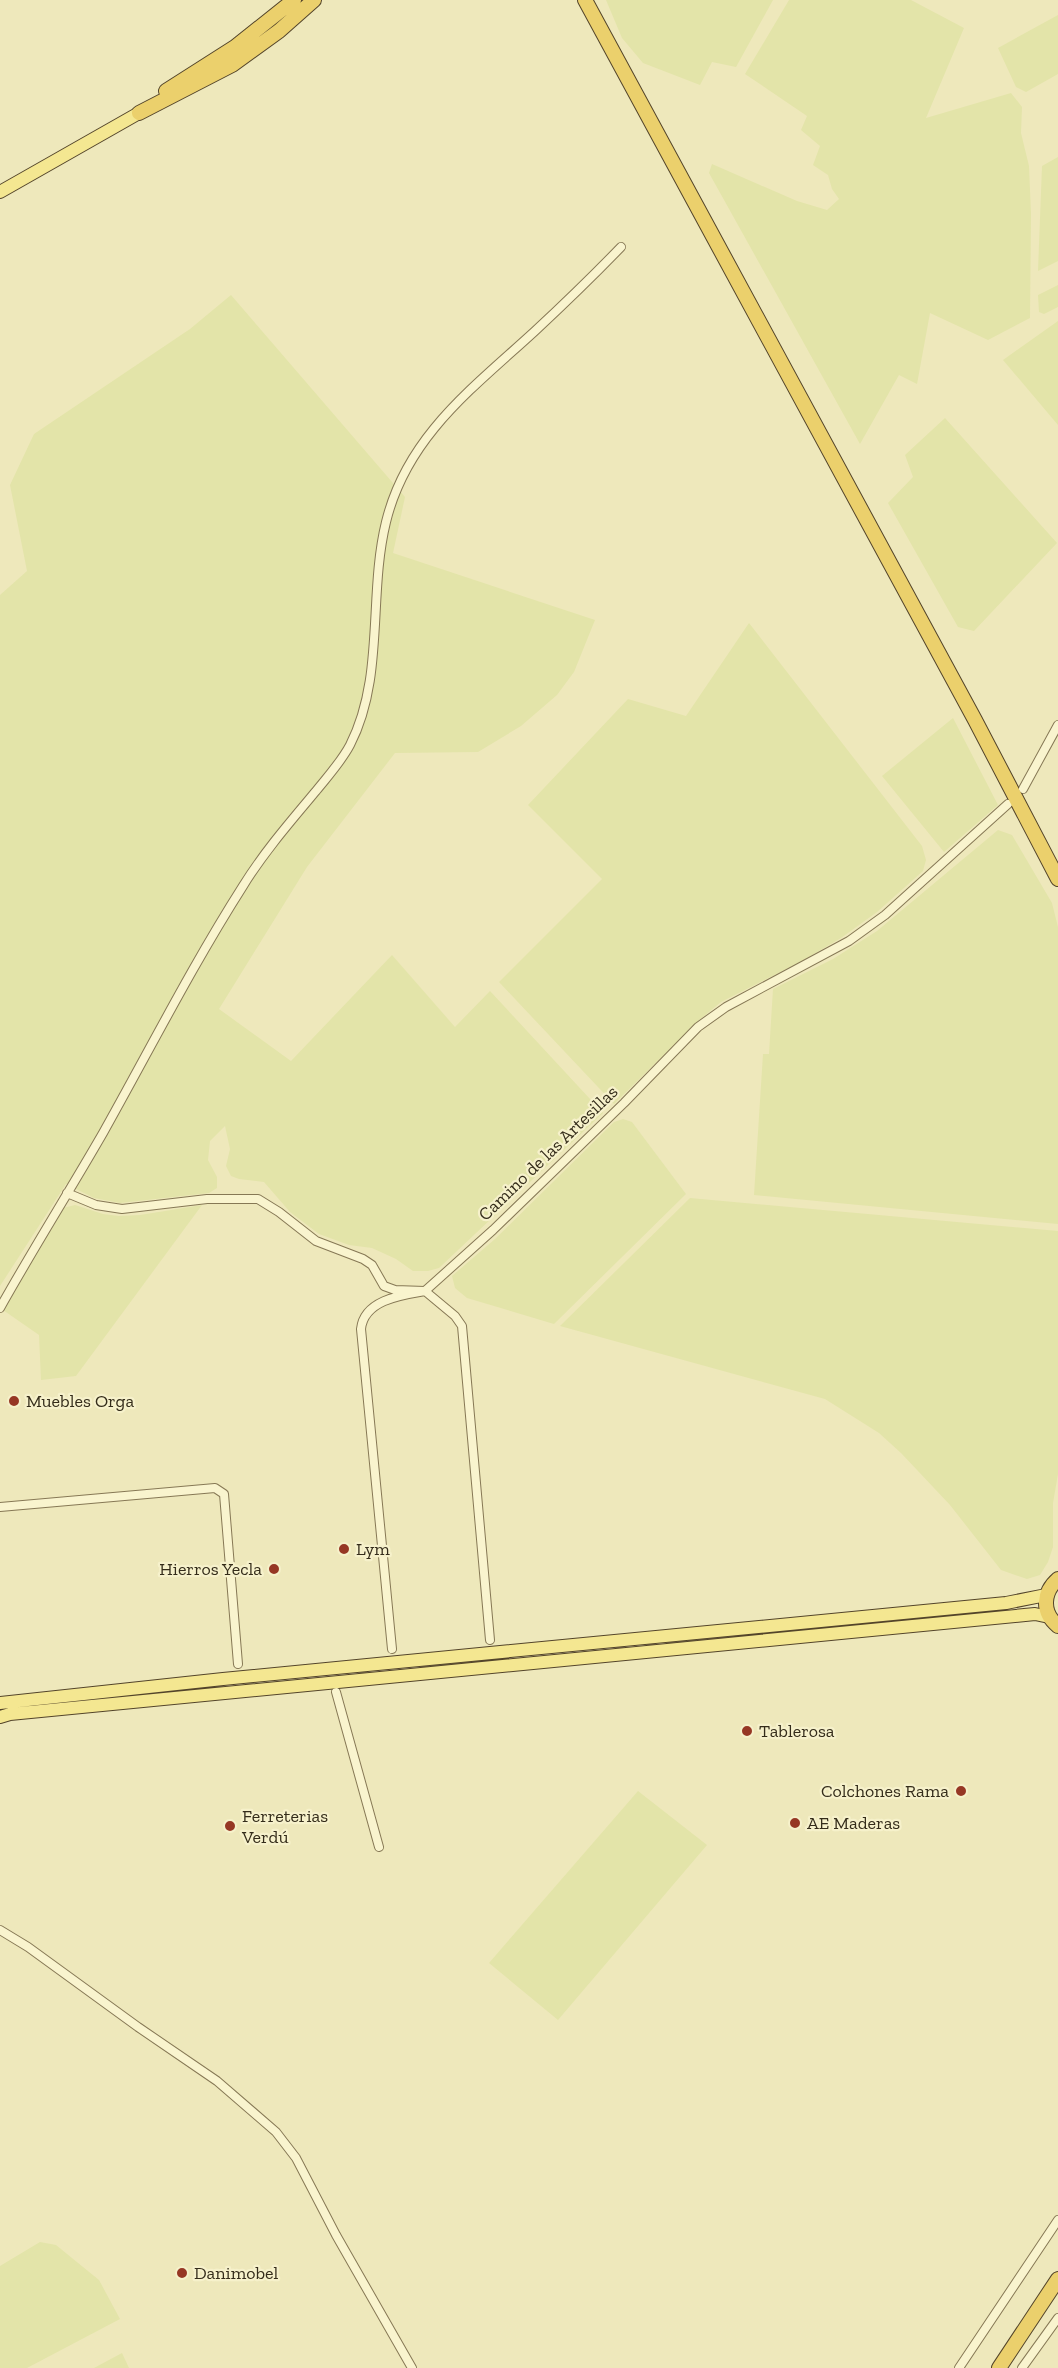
<svg xmlns="http://www.w3.org/2000/svg" width="1058" height="2368" viewBox="0 0 1058 2368" font-family="'Zilla Slab',serif">
  <rect width="100%" height="100%" fill="#eee8bb"/>
  <!-- farmland -->
  <path fill="#e3e4a9" d="M606 0H773L736 67 712 62 700 85 643 63 622 38Z
    M789 0H911L964 28 926 118 1011 93 1022 107 1021 133 1029 166 1031 214 1030 318 988 340 930 313 917 384 899 375 860 444 709 173 712 164 797 201 827 210 839 199 832 189 828 175 813 165 820 146 801 130 807 116 745 74Z
    M1058 15V74L1026 92 1016 87 998 48Z
    M1058 157V261L1038 271 1042 166Z
    M1058 285V307L1044 314 1039 312 1038 295Z
    M231 295 405 497 393 553 595 620 574 672 557 695 521 726 478 752 395 753 307 867 219 1009 291 1061 392 955 455 1027 490 991 603 1113 439 1268 428 1271H413L396 1259 372 1248 349 1245 319 1234 290 1212 264 1182 239 1179 231 1176 226 1166 230 1149 225 1126 210 1141 208 1160 217 1177V1188L209 1193 120 1203 94 1198 66 1184 0 1286V595L27 571 10 485 34 434 190 329Z
    M1058 321V425L1003 360Z
    M945 418 1057 543 974 631 958 627 888 503 913 477 905 455Z
    M749 623 922 846 926 860 923 871 877 912 841 938 802 961 721 1002 698 1021 614 1104 499 982 602 879 528 805 628 699 686 716Z
    M953 718 998 805 944 852 882 776Z
    M998 830 1012 835 1052 903 1058 927V1224L754 1195 763 1054H769L773 989 833 959 877 931Z
    M623 1119 632 1122 686 1194 554 1324 467 1298 455 1288 452 1276 495 1239 614 1122Z
    M690 1198 1058 1231V1474L1053 1503V1547L1048 1562 1040 1575 1027 1579 1001 1570 950 1505 901 1453 879 1433 825 1399 560 1326Z
    M75 1205 103 1214 119 1216 140 1215 202 1205 76 1376 41 1380 39 1335 3 1310 63 1208Z
    M638 1791 707 1845 558 2020 489 1963Z
    M40 2242 56 2245 99 2280 120 2319 27 2368H0V2266Z
    M122 2353 129 2368H94Z"/>
  <g fill="none" stroke-linecap="round" stroke-linejoin="round">
    <!-- minor casing -->
    <g stroke="#867855" stroke-width="10">
      <path id="minor" d="M1023 789 1058 725
        M67 1193 96 1205 122 1209 207 1199H258L279 1212 316 1241 363 1259 372 1265 384 1286 395 1290 425 1291 493 1230 624 1103 698 1027 726 1007 849 941 885 915 1008 804
        M0 1308C33 1249 69 1192 103 1133 149 1051 192 966 243 886 264 852 290 822 316 791 328 776 341 762 350 745 385 677 368 595 386 522 407 436 473 388 535 331 564 304 593 276 621 247
        M0 1507 215 1488 224 1494 238 1664
        M392 1649 361 1329C364 1300 401 1295 425 1291L455 1316 462 1326 490 1640
        M336 1692 379 1847
        M0 1930 28 1947 138 2027 217 2081 276 2132 296 2158 336 2235 412 2368
        M959 2368 1058 2220
        M1022 2368 1058 2318"/>
    </g>
    <!-- primary casing -->
    <g stroke="#53442a" stroke-width="14">
      <path id="primary" d="M0 192 139 113
        M0 1703 223 1679 1006 1603 1046 1595
        M0 1717 10 1714 1035 1614 1049 1617"/>
    </g>
    <!-- trunk casing -->
    <g stroke="#53442a" stroke-width="16">
      <path id="trunk" d="M585 0 975 720 1058 879
        M166 91 235 47 294 0
        M139 113 232 65 279 31 314 0
        M1058 1579C1043 1592 1041 1612 1058 1626
        M999 2368 1058 2279"/>
    </g>
    <!-- minor -->
    <use href="#minor" stroke="#f9f4ce" stroke-width="8"/>
    <!-- primary -->
    <use href="#primary" stroke="#f4e791" stroke-width="12"/>
    <!-- trunk -->
    <use href="#trunk" stroke="#ebd06c" stroke-width="14"/>
  </g>
  <!-- markers -->
  <g fill="#963724" stroke="#f6f1cb" stroke-width="2">
    <circle cx="14" cy="1401" r="6"/>
    <circle cx="344" cy="1549" r="6"/>
    <circle cx="274" cy="1569" r="6"/>
    <circle cx="747" cy="1731" r="6"/>
    <circle cx="961" cy="1791" r="6"/>
    <circle cx="795" cy="1823" r="6"/>
    <circle cx="230" cy="1826" r="6"/>
    <circle cx="182" cy="2273" r="6"/>
  </g>
  <g text-anchor="middle" dominant-baseline="central" stroke-width="4.5" stroke-linejoin="round" paint-order="stroke">
    <!-- street labels -->
    <g font-size="18" fill="#342c1a" stroke="#f6f1cb">
      <text transform="translate(548 1153) rotate(-44)">Camino de las Artesillas</text>
    </g>
    <!-- poi labels -->
    <g font-size="18" fill="#342c1a" stroke="#f6f1cb" text-anchor="start">
      <text x="26" y="1401">Muebles Orga</text>
      <text x="356" y="1549">Lym</text>
      <text x="262" y="1569" text-anchor="end">Hierros Yecla</text>
      <text x="759" y="1731">Tablerosa</text>
      <text x="949" y="1791" text-anchor="end">Colchones Rama</text>
      <text x="242" y="1816">Ferreterias<tspan x="242" dy="21">Verdú</tspan></text>
      <text x="807" y="1823">AE Maderas</text>
      <text x="194" y="2273">Danimobel</text>
    </g>
  </g>
</svg>
